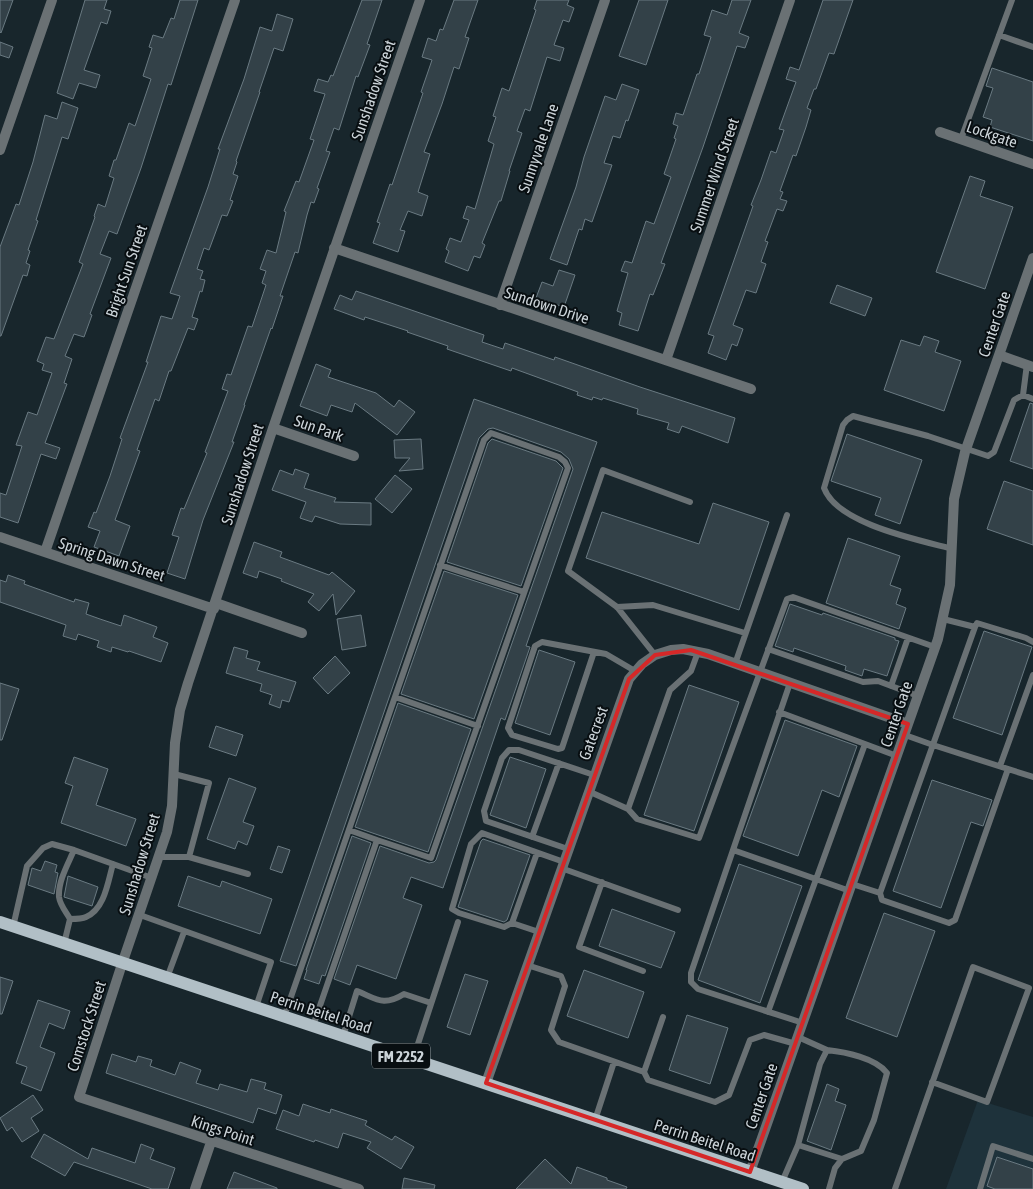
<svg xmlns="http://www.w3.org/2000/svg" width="1033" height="1189" viewBox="0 0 1033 1189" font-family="'Asap Condensed',sans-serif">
  <rect width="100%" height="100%" fill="#18262c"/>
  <!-- built -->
  <path fill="#1e323b" d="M978 1100 1033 1117V1189H946Z"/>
  <!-- building -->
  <path fill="#334148" stroke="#6a7a82" d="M0 0H13L1 33 0 32Z
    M85 0H107L104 9 111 11 107 24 101 22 84 70 100 75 96 88 79 83 73 99 57 93Z
    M180 0H198L171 85 168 84 141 168 117 234 109 231 100 254 111 258 90 314 92 315 84 337 74 334 65 356 72 359 64 383 67 384 45 443 60 448 56 459 41 454 18 523 0 517V493L6 495 22 446 16 445 28 412 37 415 52 373 42 370 44 364 37 361 46 337 54 339 83 264 79 262 95 217 94 216 98 204 105 207 114 178 109 176 114 160H116L129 123 135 126 151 79 143 76 152 48 149 47 153 35 163 38 171 18 174 19Z
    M362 0H382L367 44 370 45 358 77 356 76 339 130 334 128 326 151 330 152 317 188 319 189 314 203 311 202 307 215 298 253 295 252 280 296H283L272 329 271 328 244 405H245L232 442H234L203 520 185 579 167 573 179 537 172 535 181 508 184 509 207 453 205 452 228 391 222 389 227 374 231 375 248 326 252 327 266 285 262 283 266 271 260 269 267 250 276 253 286 212 284 211 296 181 299 182 314 140 310 139 325 94 314 91 318 79 328 82 331 75 333 76Z
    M454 0H478L465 37 469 38 459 69 454 67 442 104 424 152 430 154 418 192 428 196 422 216 408 211 400 230 405 231 398 252 373 243 380 223 377 222 390 184 392 185 423 93 421 92 432 60 422 57 428 38 436 41 440 29 443 30Z
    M537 0H569L567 5 574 8 569 22 563 20 554 45 564 48 560 61 547 57 530 111 525 109 517 131 522 133 509 171H510L501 201H499L482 243 485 245 480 258 474 256 468 271 445 262 449 251 446 249 450 238 461 242 469 220 463 218 467 206 475 209 494 144 488 141 496 117 493 116 502 88 509 91 536 10 534 9Z
    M639 0H668L646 65 619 56Z
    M732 0H751L739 33 749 37 745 48 737 46 703 147 661 263 665 264 653 295 650 294 638 331 619 325 622 313 617 311 628 273 621 271 625 261 632 263 646 221 654 224 671 177 664 174 676 139 674 138 678 126 673 124 676 113 683 115 697 74H699L711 37 704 35 712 10 727 15Z
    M823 0H853L834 54 829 53 816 89H814L807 108 811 110 806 127 796 156 793 155 780 191 783 192 780 199 787 201 783 211 777 209 765 241 768 242 761 262 766 264 756 293 746 290 733 325 743 329 737 346 732 344 726 360 708 353 714 336 708 334 753 206 751 205 761 180 771 151 776 153 784 130 779 129 796 82 786 79 790 67 799 70Z
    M277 14 293 19 283 51 274 48 259 92H260L236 161 237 162 233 174 238 176 230 200 233 201 227 216 222 215 209 250 204 248 197 269 203 271 200 279 205 280 202 292 200 291 192 317 198 319 194 330 188 328 171 371H169L159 401 155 399 137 450 140 451 115 520 130 526 119 556 94 547 100 531 88 527 94 512 96 513 110 476 122 439 120 438 148 362H146L161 316 172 319 180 296 170 293 208 187 220 149H218L244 79 260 27 272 31Z
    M0 42 13 47 9 58 0 55Z
    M992 68 1033 82V141L990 127 992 120 983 117 993 88 986 86Z
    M622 84 639 90 628 121 626 120 620 138 613 136 604 163 612 165 592 222 585 219 582 230 579 229 567 265 550 259 576 187 584 157 605 96 616 100Z
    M62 102 78 108 68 139 62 137 36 220 38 221 28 250 30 251 26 263 30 265 27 276 23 275 1 336H0V247L16 204 19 205 33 162 45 115 57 119Z
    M970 176 985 181 980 196 1013 207 985 289 936 272Z
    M559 270 575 275 564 307 536 298 542 282 553 286Z
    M837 285 872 298 865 316 830 303Z
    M356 291 484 335 482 342 503 349 505 343 554 360 555 357 640 387 735 418 728 443 682 426 679 433 667 429 669 423 637 414 638 409 603 398 602 400 593 397 592 400 577 395 578 392 512 368 511 371 447 349 448 346 407 332 408 331 365 317 364 320 334 309 340 295 352 300Z
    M924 336 939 341 935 352 961 361 944 411 884 390 901 340 920 346Z
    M316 364 331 370 328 377 376 393 394 407 399 400 415 412 397 435 355 403 352 412 331 405 327 416 300 406Z
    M474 399 597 442 526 646 530 647 505 720 501 718 443 888 411 877 403 898 422 905 396 979 357 965 350 985 334 979 380 846 429 863 434 862 436 860 573 469 569 459 561 452 493 428 488 429 479 438 296 966 280 961Z
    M1030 403 1033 404V469L1010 461Z
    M847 434 922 460 900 524 875 515 881 498 831 481Z
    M421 439 423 469 399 471 410 458H395L394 440Z
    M492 439 556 461 563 468 521 586 447 562 488 443Z
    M295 469 309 474 304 488 336 498 334 502 371 503V525L340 524 315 516 312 522 300 518 306 502 272 490 280 470 293 475Z
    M395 475 412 489 392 513 375 499Z
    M1004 481 1033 491V545L987 529Z
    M713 503 769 522 739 610 586 558 602 512 699 544Z
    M848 538 900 556 890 585 901 589 896 604 906 608 899 629 826 603Z
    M254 542 282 552 280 557 329 575 332 572 355 591 336 615 333 594 319 611 308 602 314 594 281 581 282 579 259 571 257 578 243 573Z
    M444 571 518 595 474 719 401 694Z
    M8 575 25 581 24 584 74 602 75 599 89 603 86 614 100 619 121 626 124 615 157 627 153 637 168 643 161 662 129 651 128 652 112 647 111 652 97 647 99 641 78 634 76 640 63 636 66 625 0 602V580L6 582Z
    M790 604 822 615 823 613 895 638V640L899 641 887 676 864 669 862 676 845 670 846 666 794 648 793 652 775 646Z
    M361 615 366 646 342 650 337 619Z
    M984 631 1032 647 1002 735 953 718Z
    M234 647 248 651 246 658 260 662 257 670 296 682 289 702 282 700 280 708 269 704 272 695 260 691 262 684 226 673Z
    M539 650 575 662 550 735 515 723Z
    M335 656 350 673 328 694 313 678Z
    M0 683 19 689 2 740H0Z
    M689 685 739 702 694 831 644 815Z
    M398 703 471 729 428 852 355 827Z
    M785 720 857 746 839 797 822 790 798 856 743 836Z
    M216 726 243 735 236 756 209 747Z
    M74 757 108 769 96 805 136 819 126 846 61 823 73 786 65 783Z
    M510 757 546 769 526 828 490 815Z
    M229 778 256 788 243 822 254 826 247 845 238 841 235 849 207 839Z
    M932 780 992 800 983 826 971 822 941 908 893 891Z
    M352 836 371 843 325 976 322 975 319 984 304 979 307 970H306Z
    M483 839 530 855 507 920 504 922 458 907 481 841Z
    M278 846 290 850 282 873 270 869Z
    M45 861 57 865 55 872 58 873 54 894 28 885 32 868 41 871Z
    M739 864 802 886 760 1003 698 980Z
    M68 876 98 887 92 906 64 897Z
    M188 876 220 887 222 881 272 899 260 934 178 906Z
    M612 909 675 932 661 968 599 946Z
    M884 913 935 931 897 1037 846 1018Z
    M584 970 644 992 628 1038 567 1016Z
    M465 974 488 981 470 1035 447 1027Z
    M0 977 13 981 2 1014H0Z
    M38 1000 70 1011 64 1029 49 1023 40 1047 55 1053 41 1091 21 1083 27 1067 16 1063Z
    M687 1015 728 1028 710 1084 669 1070Z
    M112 1054 136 1062 138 1056 152 1060 150 1066 175 1075 180 1062 201 1070 196 1083 218 1090 220 1084 247 1092 251 1079 266 1083 264 1089 282 1095 276 1114 258 1108 253 1123 106 1073Z
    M827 1084 839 1089 835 1101 846 1105 831 1150 807 1141Z
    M33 1095 43 1110 31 1118 39 1131 22 1142 12 1127 7 1131 0 1118Z
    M303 1104 330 1113 331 1109 367 1121 365 1125 392 1140 395 1136 414 1147 401 1169 367 1148 371 1142 343 1133 338 1148 315 1140 314 1142 276 1129 283 1110 299 1116Z
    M44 1134 88 1159 92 1148 135 1163 141 1144 154 1149 150 1159 175 1168 168 1189H152L74 1162 65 1176 31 1157Z
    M997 1157 1033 1169V1189H995L987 1186Z
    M545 1159 571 1184 577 1167 607 1178V1180L627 1187 626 1189H516Z
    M234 1172 277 1188V1189H227Z
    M404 1178 435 1185 434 1189H402Z"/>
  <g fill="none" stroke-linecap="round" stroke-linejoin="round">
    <!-- service -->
    <path stroke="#6a7174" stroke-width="6" d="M999 35 1033 47
      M961 139 1012 0
      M1023 395 1027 364
      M953 549C919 540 837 524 824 488L843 425 847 420 853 416 928 436 988 456 994 452 1014 400 1023 395 1033 399
      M440 565 524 592
      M617 607 653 605 745 633
      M943 619 975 627 977 623 1026 638 1033 642
      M768 649 863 682 878 681 918 696
      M594 652 562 748 558 749 512 735 508 728 535 646 542 642 606 654 635 671
      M698 652 691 671 670 690 628 809 637 819 699 838 787 599 793 597 935 647
      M655 655 617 607 568 571 603 470 690 502
      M735 664 787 515
      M790 683 691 973V982L698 989 803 1023
      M891 686 908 638
      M395 697 478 726
      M779 712 865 744
      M905 735 933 745 1033 777
      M1000 766 1033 675
      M174 774 209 783 189 857
      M588 791 628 809
      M349 830 377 840
      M532 837 559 763
      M568 849 486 821 484 811 502 758 509 750H519L594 775
      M733 850 850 891
      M537 853 512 923 504 927 459 913 452 909 471 844 482 833 564 862
      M160 857H189L248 874
      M561 868 678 910
      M602 882 579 947 643 971
      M852 884 880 893 882 900 949 923 955 920 1008 769
      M880 893 975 627
      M140 915 271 962 256 1007
      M70 919C75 919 82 919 86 917 105 909 108 881 113 864
      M512 923 539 932
      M13 927 27 866 43 848 52 844 74 850
      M64 944 70 919C66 912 60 905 59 897 58 881 68 864 74 850L152 878
      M527 965 561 976 565 986 551 1030 559 1042 644 1072
      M167 978 184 932
      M768 1012 865 744 897 756
      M284 1017 484 440 491 433 559 457 565 462 568 468 431 858 377 840 313 1026
      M663 1017 644 1072 648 1080 715 1102 729 1095 750 1040 764 1035 796 1044
      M343 1036 357 991C377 999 383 1007 404 994L431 1003
      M798 1037 827 1050
      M413 1059 458 922
      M595 1120 614 1062
      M798 1145 842 1159
      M782 1182 798 1145 820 1064 827 1050C845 1052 876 1058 887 1073L874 1120 861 1151 842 1159 835 1168 829 1189
      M895 1189 973 967 1029 988 987 1102 932 1082
      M980 1189 993 1146 1033 1159"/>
    <!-- minor -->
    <path stroke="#6a7174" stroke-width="10" d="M940 132 1033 164
      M0 150 52 0
      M334 248 751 389
      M500 305 605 0
      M999 355 1033 367
      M666 360 790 0
      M273 428 354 456
      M0 537 214 609
      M45 552 235 0
      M216 603 302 633
      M486 1083 629 679 642 664 655 655 671 650 683 649 708 654 908 724
      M750 1172 938 639 950 585 954 499 965 452 1033 258
      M195 1189 211 1142
      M359 1189 79 1097 122 964 167 832 172 806 175 743 180 710 188 683 273 428 420 0"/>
    <!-- primary -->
    <path stroke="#b1bfc6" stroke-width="12" d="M0 922 803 1189"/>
  </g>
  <!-- marked area -->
  <path fill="none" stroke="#d62828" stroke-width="4" stroke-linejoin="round" d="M691 650 908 724 750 1172 486 1083 629 679 655 655Z"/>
  <g text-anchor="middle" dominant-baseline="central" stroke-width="4" stroke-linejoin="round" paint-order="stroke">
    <!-- shield labels -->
    <rect fill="#080e11" stroke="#90989c" stroke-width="1" x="372" y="1043.5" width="58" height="25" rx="4"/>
    <g font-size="15" font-weight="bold" fill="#cbd3d8">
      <text x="401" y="1056">FM 2252</text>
    </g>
    <!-- street labels -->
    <g font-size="16" fill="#cbd3d8" stroke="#080e11">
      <text transform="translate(373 90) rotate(-71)">Sunshadow Street</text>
      <text transform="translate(992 134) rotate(19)">Lockgate</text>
      <text transform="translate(538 148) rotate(-71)">Sunnyvale Lane</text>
      <text transform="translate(714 175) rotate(-71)">Summer Wind Street</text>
      <text transform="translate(126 271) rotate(-71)">Bright Sun Street</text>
      <text transform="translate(547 305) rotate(18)">Sundown Drive</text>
      <text transform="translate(994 324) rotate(-71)">Center Gate</text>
      <text transform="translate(319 428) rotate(19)">Sun Park</text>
      <text transform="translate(242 474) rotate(-72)">Sunshadow Street</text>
      <text transform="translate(112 559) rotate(18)">Spring Dawn Street</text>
      <text transform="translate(896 714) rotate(-71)">Center Gate</text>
      <text transform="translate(593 733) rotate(-70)">Gatecrest</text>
      <text transform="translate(139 864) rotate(-73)">Sunshadow Street</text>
      <text transform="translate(321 1012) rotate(18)">Perrin Beitel Road</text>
      <text transform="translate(86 1026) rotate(-72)">Comstock Street</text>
      <text transform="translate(761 1096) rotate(-71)">Center Gate</text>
      <text transform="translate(223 1130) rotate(18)">Kings Point</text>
      <text transform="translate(705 1140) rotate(18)">Perrin Beitel Road</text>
    </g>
  </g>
</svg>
